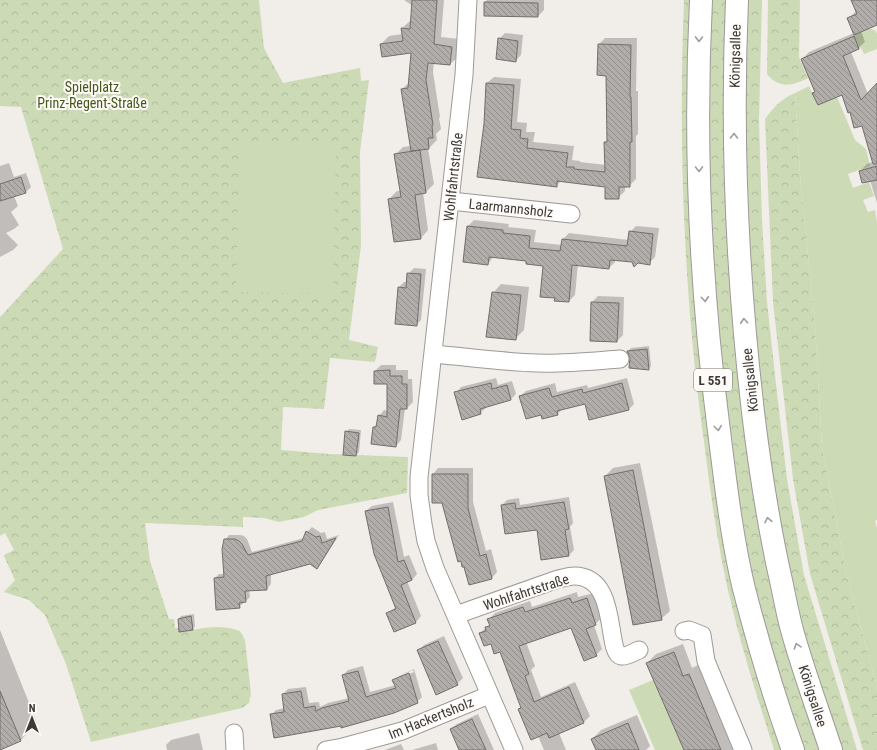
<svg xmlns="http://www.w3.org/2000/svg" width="877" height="750" viewBox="0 0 877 750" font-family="'Roboto Condensed',sans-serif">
  <defs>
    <pattern id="forest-crowns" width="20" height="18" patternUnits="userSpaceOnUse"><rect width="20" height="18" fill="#ccdbb6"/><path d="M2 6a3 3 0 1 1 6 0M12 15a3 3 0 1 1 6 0" fill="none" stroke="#b0bd9d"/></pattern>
    <pattern id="building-back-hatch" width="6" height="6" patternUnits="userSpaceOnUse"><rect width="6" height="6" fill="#b1adaa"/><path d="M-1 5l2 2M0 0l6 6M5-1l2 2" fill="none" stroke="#918e8b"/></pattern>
  </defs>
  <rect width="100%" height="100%" fill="#f1ede9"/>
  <!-- forest -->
  <path fill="url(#forest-crowns)" d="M0 0H259L264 48 283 83 360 68 361 81 369 80 360 152 361 246 349 340 378 347 375 362 330 358 324 409 283 407 281 450 329 454 408 457 407 493 318 510 304 517 279 522 264 518 243 517V527L145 523 150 561 169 619H174L175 628H179L180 632C200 629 220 623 240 631L245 640 251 694 249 703 242 708 91 742 66 664 45 615 29 600 4 592 15 580 4 556V555L14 550 5 533 0 536V317L63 249 21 107 0 106Z
    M684 0H691L687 144 690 201 736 592 750 652 783 750H774C760 705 745 660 734 615 720 561 712 505 705 449 684 301 678 150 684 0Z
    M711 0H725V142L734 301 821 750H803L786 701 754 587 743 533 719 352 709 200 708 87Z
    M747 0H762L759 121 762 221 767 302 776 384 787 479 804 575 857 750H841L801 626 773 496 753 321 744 169Z
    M768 0H800L799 57 808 78C792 86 779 89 767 74Z
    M795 93 800 175 815 324 822 447 847 576 877 687V750H863L810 574 793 479 773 302 765 119C774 107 781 99 795 93Z"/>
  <!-- garden -->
  <path fill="#ccdbb6" d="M869 28 876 31 877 34V49L864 54 861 48 859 49 854 36 857 33Z
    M809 86 818 105 837 97 855 140 866 149 870 166 848 174 853 188 869 182 874 196 863 200 868 212 875 210 877 222V520L875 521 877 528V687L847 576 822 447 815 325 800 175 795 93Z
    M239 143 336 145 333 294 236 292Z
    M653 680 684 750H655L629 690Z"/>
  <!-- shadow -->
  <path fill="#0003" fill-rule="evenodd" d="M404 0H444L441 37 459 39 458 57 450 64 434 62 433 72 440 117 439 118 441 129 436 134 437 140 428 149 434 184 426 192H423L428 230 421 238 389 199 397 191H401L395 155 403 147 411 146 402 89 410 82 412 52 381 44 389 36 403 34 402 28 410 21H412L413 6Z
    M487 0H544V10L538 16 485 15V2Z
    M852 0H877V19L861 31 865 42 858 48 851 52 868 94 877 85V144L863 125 851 111 843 94 813 93 816 91 802 59 809 52 854 33 848 19 856 11Z
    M505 33 523 35 521 55 515 61 499 39Z
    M605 38H637L636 91H638V134L636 136V179L629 186H625V191L618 198 606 186 561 181 556 186 484 124 487 83 494 77 521 79 517 122 527 123 526 132H535L533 142 574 146 572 160 580 161V162L606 165 605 142 608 140 607 75 599 44Z
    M872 162H877V203L870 180 860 171 867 164Z
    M9 163 14 177 26 173 31 187 26 192 14 196 18 206 11 212 19 225 14 229 6 233 18 245 13 250 0 257V166Z
    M474 220 509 224 508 227 536 230 534 242 562 245 563 239 569 233 629 240 630 232 636 226 659 228 655 257 649 263 615 260V262L609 268 578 264 575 295 569 301 555 300 556 297 544 265 527 260 494 256 488 264 464 261 468 226Z
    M414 268 426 269 421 320 416 325 399 287 404 282H408V274Z
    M501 284 529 287 524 330 515 339 493 293Z
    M598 296 624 297 623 335 617 341 592 302Z
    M649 346 651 366 649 369 631 358 628 351 631 348Z
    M381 365H396V370H408V379H412L413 402 407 408H405L401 440 396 446 373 428 378 423 379 416 384 410 388 411V383L375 371Z
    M496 378 498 385 512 381 516 394 511 399 485 406 486 408 480 413 456 393 461 387Z
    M627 378 634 404 629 409 586 402 563 409 557 414H541L520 396 526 391 555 383 557 392 587 385 588 388Z
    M349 429 361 430 359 452 356 455 346 432Z
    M640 463 670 611 661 619 605 476 613 468Z
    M438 468H473V502L486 551 491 549 497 572 492 578 469 584 443 502H433V474Z
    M569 497 573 523 570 527 574 550 569 555 538 529 502 505 507 500 519 498 520 505Z
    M393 502 404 557 409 555 417 574 412 580 407 581 421 616 416 622 395 631 388 613 397 606 366 511 372 506Z
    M312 527 321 533 325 532 327 539 339 535 321 563 317 567 310 563 271 574V584L267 589 249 590 250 597 239 607 215 578 219 574H225V540L229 535H240L244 536 247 539 252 552 304 538 307 532Z
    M577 592 578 597 594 593 602 618 594 625 602 649 596 655 572 627 526 642 535 666 531 670 541 697 575 682 590 716 584 722 559 733 566 750H544L538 736 519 710 522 707 501 651 480 633 490 624 489 619 495 613 530 601 532 607Z
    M194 614 195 626 193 629 179 619 181 616Z
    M0 630 37 723 21 740 0 746Z
    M444 636 463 678 457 684 418 651 424 645Z
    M683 644 692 668 698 665 733 750H685L647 663 656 654Z
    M363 666 370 692 396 685 394 681 399 676 414 669 422 697 417 702 341 725 271 715 276 710 285 708 283 694 288 689 306 687 309 703 319 702 320 707 328 703 349 698 343 675 348 670ZM413 670 414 672 398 679V677Z
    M478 714 494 750H460L451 729 457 724Z
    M637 715 650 746 646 750H597L592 739 601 730Z
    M199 733 203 750H167L166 745 171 740Z
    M436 743 438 750H412Z
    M401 744 404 750H385Z"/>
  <!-- building -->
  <path fill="url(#building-back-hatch)" stroke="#716e6b" d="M412 0H437L434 44 452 47 450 65 428 63 426 80 433 125 432 126 433 138H428L429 149 420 150 426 193 415 195 421 239 394 242 388 199 401 197 394 154 420 150 411 151 401 89 408 88 411 53 382 57 380 44 403 41 401 28 410 29Z
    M851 0H877V25L854 35 847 18 857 14Z
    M484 2 538 3V17L484 16Z
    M854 36 859 49 843 56 861 100 877 83V164H873L862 126 854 128 850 112 848 113 842 95 818 105 812 93 815 92 801 59Z
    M498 38 518 41 516 62 496 59Z
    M598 44 631 45 630 97H631L632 142H630V187H619V199H605V187L557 181V187L477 177 484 124 486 83 514 85 511 129 521 130 520 138 528 139 527 148 568 153 566 167H574V169L605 172 604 142H607L606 76 597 75Z
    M877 166V180L862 183 859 171Z
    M21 177 26 193 0 201V184Z
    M467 226 503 230V233L530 236 529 248 560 251 562 239 627 246 629 231 653 234 650 265 638 263 634 267 632 262 610 260 609 269 572 265 569 302 554 301 555 298 540 297 543 266 526 264V261L489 257 488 265 463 262Z
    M407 273 421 274 417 326 395 324 398 287 406 288Z
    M492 292 521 295 516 340 486 337Z
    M591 302 619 303 617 342 590 341Z
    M647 349 649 370 629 368 630 358 627 351Z
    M390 370V376H402V384H407V409H400L396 447 371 444 373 427H376L378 415 387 417V384H374V371Z
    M491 383 492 389 507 385 511 400 480 409 481 414 462 420 454 392Z
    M622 383 629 410 589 420 585 404 557 411 558 415 542 419 541 415 526 419 519 396 549 388 552 397 582 389 583 393Z
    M345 431 359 433 356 456 343 455Z
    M633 470 662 620 633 625 604 476Z
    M432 474H468V508L480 556 486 554 492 579 469 585 464 567H462L461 561 458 562 442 503H432Z
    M564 502 569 529 565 530 569 556 541 560 537 530 505 534 501 505 515 503 516 509Z
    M388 507 398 562 404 560 412 580 401 585 416 623 394 632 386 613 396 609 374 554 365 511Z
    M306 531 316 537 320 536 322 543 336 538 317 569 310 564 266 576 267 590 245 591 246 602 239 603 240 608 216 610 214 578 224 577 222 549 224 539H235L239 541 242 544 248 555 302 541Z
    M570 598 572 603 587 598 596 625 586 629 597 656 584 661 571 628 519 646 529 674 525 676 534 702 569 687 584 723 549 738 547 733 531 740 518 709 521 708 500 652 494 654 491 644 484 646 479 633 486 631 485 627 490 626 487 619 523 607 525 612Z
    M191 616 193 630 179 632 178 619Z
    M438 641 458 685 436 695 417 650Z
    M674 652 683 676 689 674 721 750H684L646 663Z
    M358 671 366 697 396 688 392 680 409 673 418 703 394 713 341 728V726L274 738 270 714 284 712 282 694 301 691 304 708 315 706 316 711 322 708 349 701 342 675Z
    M0 691 21 741 0 750Z
    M472 719 486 750H459L450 729Z
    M628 723 639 750H596L591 739Z"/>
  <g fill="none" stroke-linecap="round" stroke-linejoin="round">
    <!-- street casing -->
    <g stroke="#9d9a97" stroke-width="19">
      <path id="street" d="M468 0 464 75 419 477V495L423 524 426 541 435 568 514 750
        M451 201 571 214
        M433 354C468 357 503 362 537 363 565 364 593 361 620 359
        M456 615 558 579C563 578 569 576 574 576 620 576 605 652 621 656 626 657 634 652 639 650
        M684 631 689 630 702 635 706 661 743 750
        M234 733 235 750
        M326 750 343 747 402 731 489 695"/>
    </g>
    <!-- primary casing -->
    <g stroke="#9d9a97" stroke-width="24">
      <path id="primary" d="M701 0C694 141 700 283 718 423 725 478 731 535 744 589 758 643 774 697 793 750
        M737 0C731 138 737 275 753 412 760 470 769 528 782 585 785 600 788 615 792 630 803 670 818 710 831 750"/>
    </g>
    <!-- street -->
    <use href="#street" stroke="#fff" stroke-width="17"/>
    <!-- primary -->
    <use href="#primary" stroke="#fff" stroke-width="22"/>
  </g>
  <!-- one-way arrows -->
  <defs><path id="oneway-chevron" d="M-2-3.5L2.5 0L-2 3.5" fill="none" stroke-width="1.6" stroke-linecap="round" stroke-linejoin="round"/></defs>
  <g stroke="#9d9c9c">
    <use href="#oneway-chevron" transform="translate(699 39) rotate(91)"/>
    <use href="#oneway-chevron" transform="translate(734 136) rotate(-90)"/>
    <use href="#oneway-chevron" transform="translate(699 169) rotate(89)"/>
    <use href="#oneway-chevron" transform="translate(705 299) rotate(86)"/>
    <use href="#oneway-chevron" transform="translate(744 321) rotate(-95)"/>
    <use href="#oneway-chevron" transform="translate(718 428) rotate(83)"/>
    <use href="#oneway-chevron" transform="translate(768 520) rotate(-101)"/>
    <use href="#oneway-chevron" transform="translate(797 646) rotate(-108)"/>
  </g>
  <g text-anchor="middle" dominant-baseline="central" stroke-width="4" stroke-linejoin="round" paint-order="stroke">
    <!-- shield labels -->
    <rect fill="#fefaf7" stroke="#767471" stroke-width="1" x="694" y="369" width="38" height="22" rx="3"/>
    <g font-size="13" font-weight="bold" fill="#3b3a38">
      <text x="713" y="380">L 551</text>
    </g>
    <!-- street labels -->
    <g font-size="14" fill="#3b3a38" stroke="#fefaf7">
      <text transform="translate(735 56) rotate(-89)">Königsallee</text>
      <text transform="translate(453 177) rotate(-84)">Wohlfahrtstraße</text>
      <text transform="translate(511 208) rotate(6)">Laarmannsholz</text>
      <text transform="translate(750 380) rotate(-96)">Königsallee</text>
      <text transform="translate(526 592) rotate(-18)">Wohlfahrtstraße</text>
      <text transform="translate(813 696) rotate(72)">Königsallee</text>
      <text transform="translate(431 718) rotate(-22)">Im Hackertsholz</text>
    </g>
    <!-- park labels -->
    <g font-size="14" fill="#45581c" stroke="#fefaf7">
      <text x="92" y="87">Spielplatz<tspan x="92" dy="16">Prinz-Regent-Straße</tspan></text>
    </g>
  </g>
  <!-- north arrow -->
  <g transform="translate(32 718)" stroke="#fefaf7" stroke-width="3" paint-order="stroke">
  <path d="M0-3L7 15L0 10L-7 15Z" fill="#3b3a38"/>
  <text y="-6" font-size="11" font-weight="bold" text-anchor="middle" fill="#3b3a38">N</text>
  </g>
</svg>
